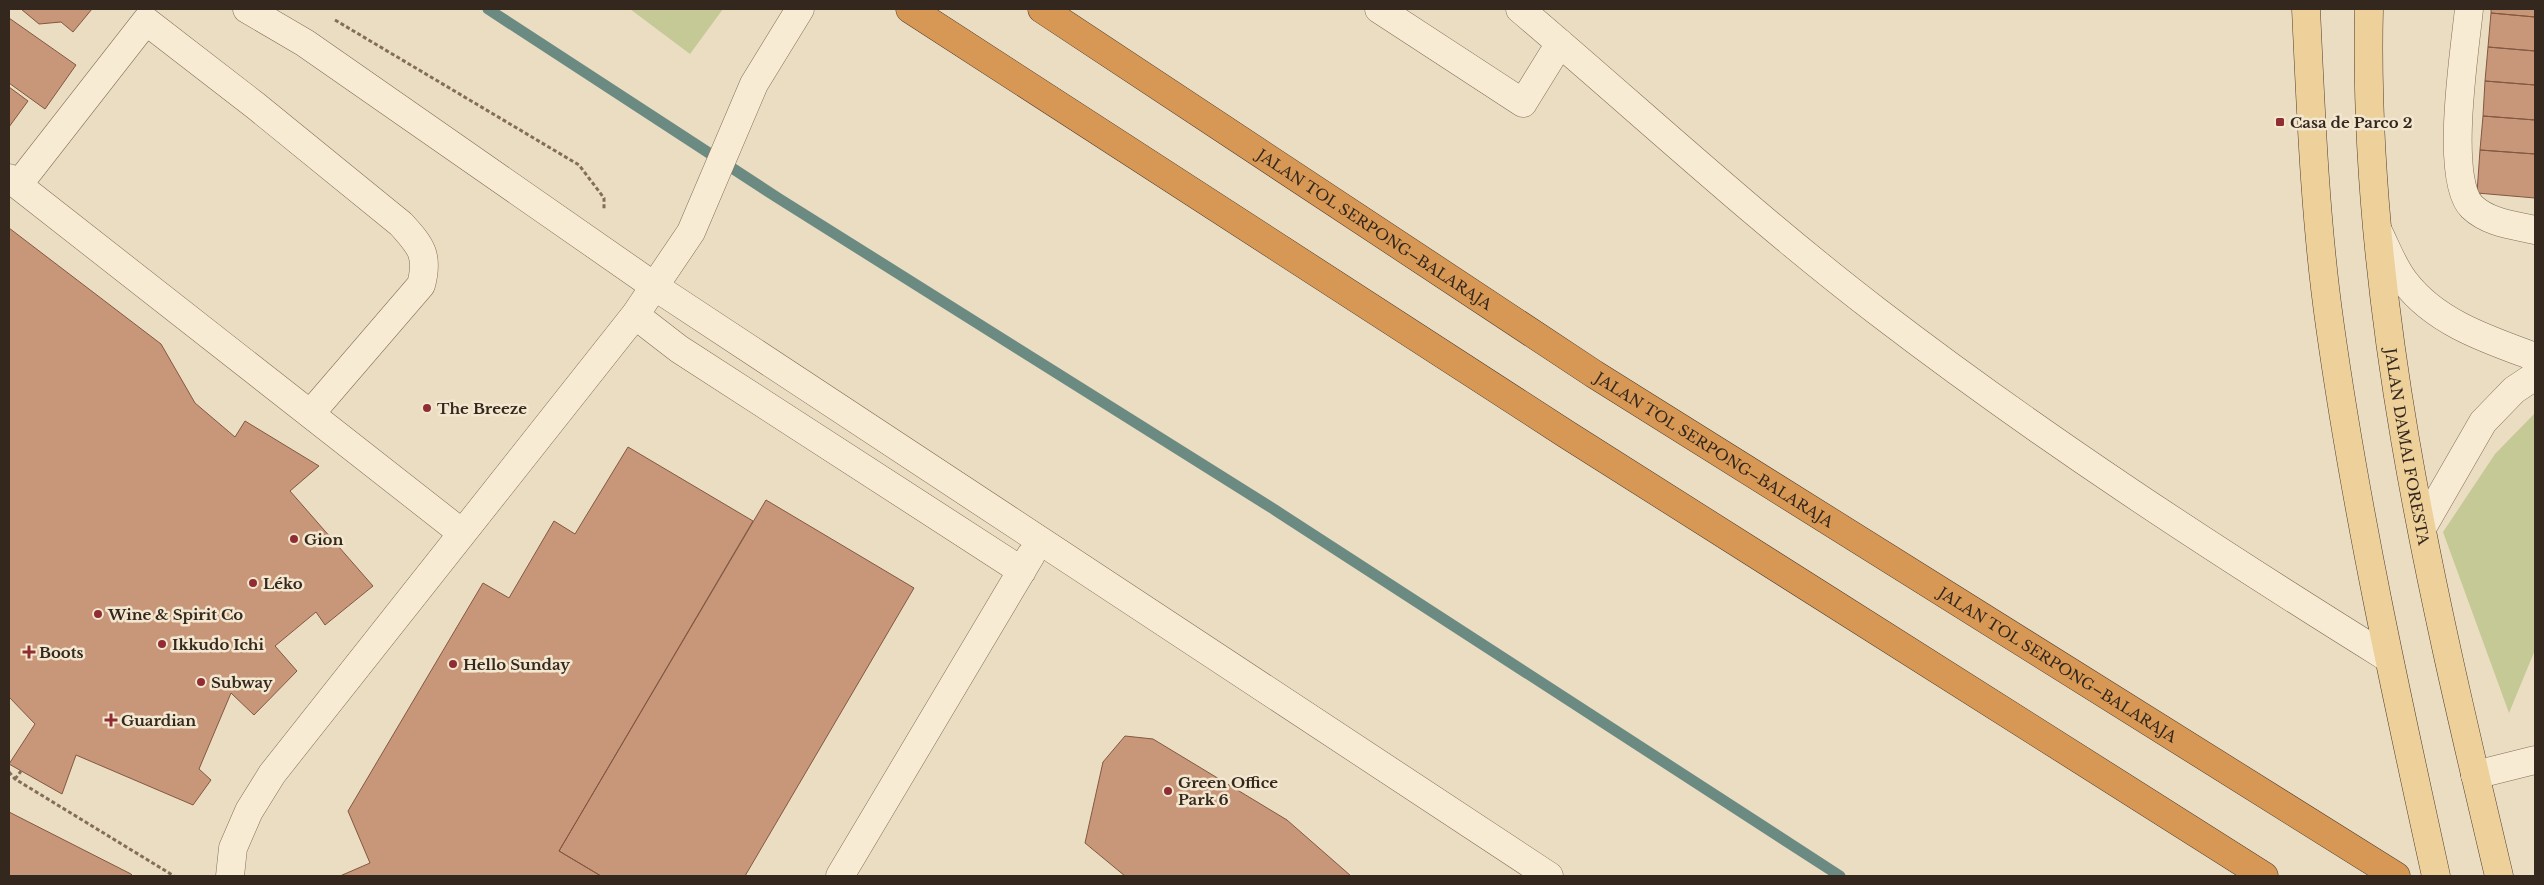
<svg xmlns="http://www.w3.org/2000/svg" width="2544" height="885" viewBox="0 0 2544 885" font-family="'Libre Baskerville',serif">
  <rect width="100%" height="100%" fill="#ebddc1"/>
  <!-- green -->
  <path fill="#c5c996" d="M630 9H723L690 54Z
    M2535 413V650L2509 713 2443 532 2495 454Z"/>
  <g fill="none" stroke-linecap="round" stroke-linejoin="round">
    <!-- stream -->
    <path stroke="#6b8b82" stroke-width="11" d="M488 9 778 198 1275 510 1840 876"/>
  </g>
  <!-- building -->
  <path fill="#c89679" stroke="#825841" d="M21 9H92L73 32 61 22 39 24Z
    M2491 9H2535V17L2491 13Z
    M2491 13 2535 17V51L2488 47Z
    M9 18 76 65 45 109 9 83Z
    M2488 47 2535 51V85L2485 81Z
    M2485 81 2535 85V120L2483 116Z
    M9 87 28 101 9 127Z
    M2483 116 2535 120V154L2480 150Z
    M2480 150 2535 154V198L2477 193Z
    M9 228 161 344 195 403 235 437 245 421 319 466 290 491 373 586 325 625 316 612 275 646 297 671 254 715 231 693 199 769 211 780 193 805 76 755 62 794 9 764 35 724 9 697Z
    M628 447 753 521 559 851 601 876H340L370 863 348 811 483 583 509 598 554 521 575 534Z
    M766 500 914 588 745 876H601L559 851Z
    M1125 736 1153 739 1287 820 1351 876H1125L1085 843 1103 762Z
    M9 812 131 874 133 876H9Z"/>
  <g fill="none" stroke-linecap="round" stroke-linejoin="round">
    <!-- minor casing -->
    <g stroke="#846e5a" stroke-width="29">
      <path id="minor" d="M247 9 305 43 654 286 1549 876
        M1379 9 1523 103 1560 43
        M1520 9C1639 110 1754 217 1878 312 2041 437 2213 549 2388 658
        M2469 9C2465 49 2444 180 2472 207 2489 223 2513 225 2535 230
        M9 178 462 533
        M18 185 146 21 256 106 401 224C421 246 429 255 421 285L311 413
        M2378 231C2386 247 2393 267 2405 282 2436 323 2489 340 2535 357
        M635 315 679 349 1022 571
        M2422 528 2483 422 2514 390 2535 376
        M2475 775 2535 760
        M230 876 233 848 249 811 272 774 635 315 691 232 754 84 800 9
        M840 876 1031 555"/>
    </g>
    <!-- major casing -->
    <g stroke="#523d2e" stroke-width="29">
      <g id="major">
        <path d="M2306 9C2311 114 2315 221 2330 326 2356 511 2396 694 2436 876"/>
        <path id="s1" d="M2369 9C2362 302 2432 593 2499 876"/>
      </g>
    </g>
    <!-- highway casing -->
    <g stroke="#523d2e" stroke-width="29">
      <g id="highway">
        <path d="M910 9 1566 434 2264 876"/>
        <path id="s2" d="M1042 9 1594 374 2396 876"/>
      </g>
    </g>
    <!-- path -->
    <path stroke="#846e5a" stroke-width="3" stroke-dasharray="4 2.5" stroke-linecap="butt" d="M335 20 579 165 604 198V209
      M9 772 15 779 174 876
      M15 779 21 771"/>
    <!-- minor -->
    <use href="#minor" stroke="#f7ebd4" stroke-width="28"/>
    <!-- major -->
    <use href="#major" stroke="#edd09a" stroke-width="28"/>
    <!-- highway -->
    <use href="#highway" stroke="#d79855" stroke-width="28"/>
  </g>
  <!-- markers -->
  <g fill="#902d32" stroke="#f3e7d0" stroke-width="2">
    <rect x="2275" y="117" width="10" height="10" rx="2.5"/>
    <circle cx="427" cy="408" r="5"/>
    <circle cx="294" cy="539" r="5"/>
    <circle cx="253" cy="583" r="5"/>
    <circle cx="98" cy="614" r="5"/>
    <circle cx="162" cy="644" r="5"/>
    <path d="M26.5 644.5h5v5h5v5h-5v5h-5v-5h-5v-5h5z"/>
    <circle cx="453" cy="664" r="5"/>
    <circle cx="201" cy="682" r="5"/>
    <path d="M108.5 712.5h5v5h5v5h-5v5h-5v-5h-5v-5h5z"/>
    <circle cx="1168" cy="791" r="5"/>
  </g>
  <g text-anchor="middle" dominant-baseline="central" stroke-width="5" stroke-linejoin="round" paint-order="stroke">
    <!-- poi labels -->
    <g font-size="15" font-weight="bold" fill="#34271d" stroke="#f3e7d0" text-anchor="start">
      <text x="2290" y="122">Casa de Parco 2</text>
      <text x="437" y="408">The Breeze</text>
      <text x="304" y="539">Gion</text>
      <text x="263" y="583">Léko</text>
      <text x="108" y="614">Wine &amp; Spirit Co</text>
      <text x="172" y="644">Ikkudo Ichi</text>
      <text x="39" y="652">Boots</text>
      <text x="463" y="664">Hello Sunday</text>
      <text x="211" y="682">Subway</text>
      <text x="121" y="720">Guardian</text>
      <text x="1178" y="782">Green Office<tspan x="1178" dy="17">Park 6</tspan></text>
    </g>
    <!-- street labels -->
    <g font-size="15" fill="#34271d" stroke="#f3e7d0">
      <text stroke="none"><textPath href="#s2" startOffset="399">JALAN TOL SERPONG–BALARAJA</textPath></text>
      <text stroke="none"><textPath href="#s1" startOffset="440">JALAN DAMAI FORESTA</textPath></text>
      <text stroke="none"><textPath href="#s2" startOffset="804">JALAN TOL SERPONG–BALARAJA</textPath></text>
      <text stroke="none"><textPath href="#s2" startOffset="1209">JALAN TOL SERPONG–BALARAJA</textPath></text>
    </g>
  </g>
  <!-- border -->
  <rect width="2544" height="885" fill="none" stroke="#34271d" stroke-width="20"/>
</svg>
